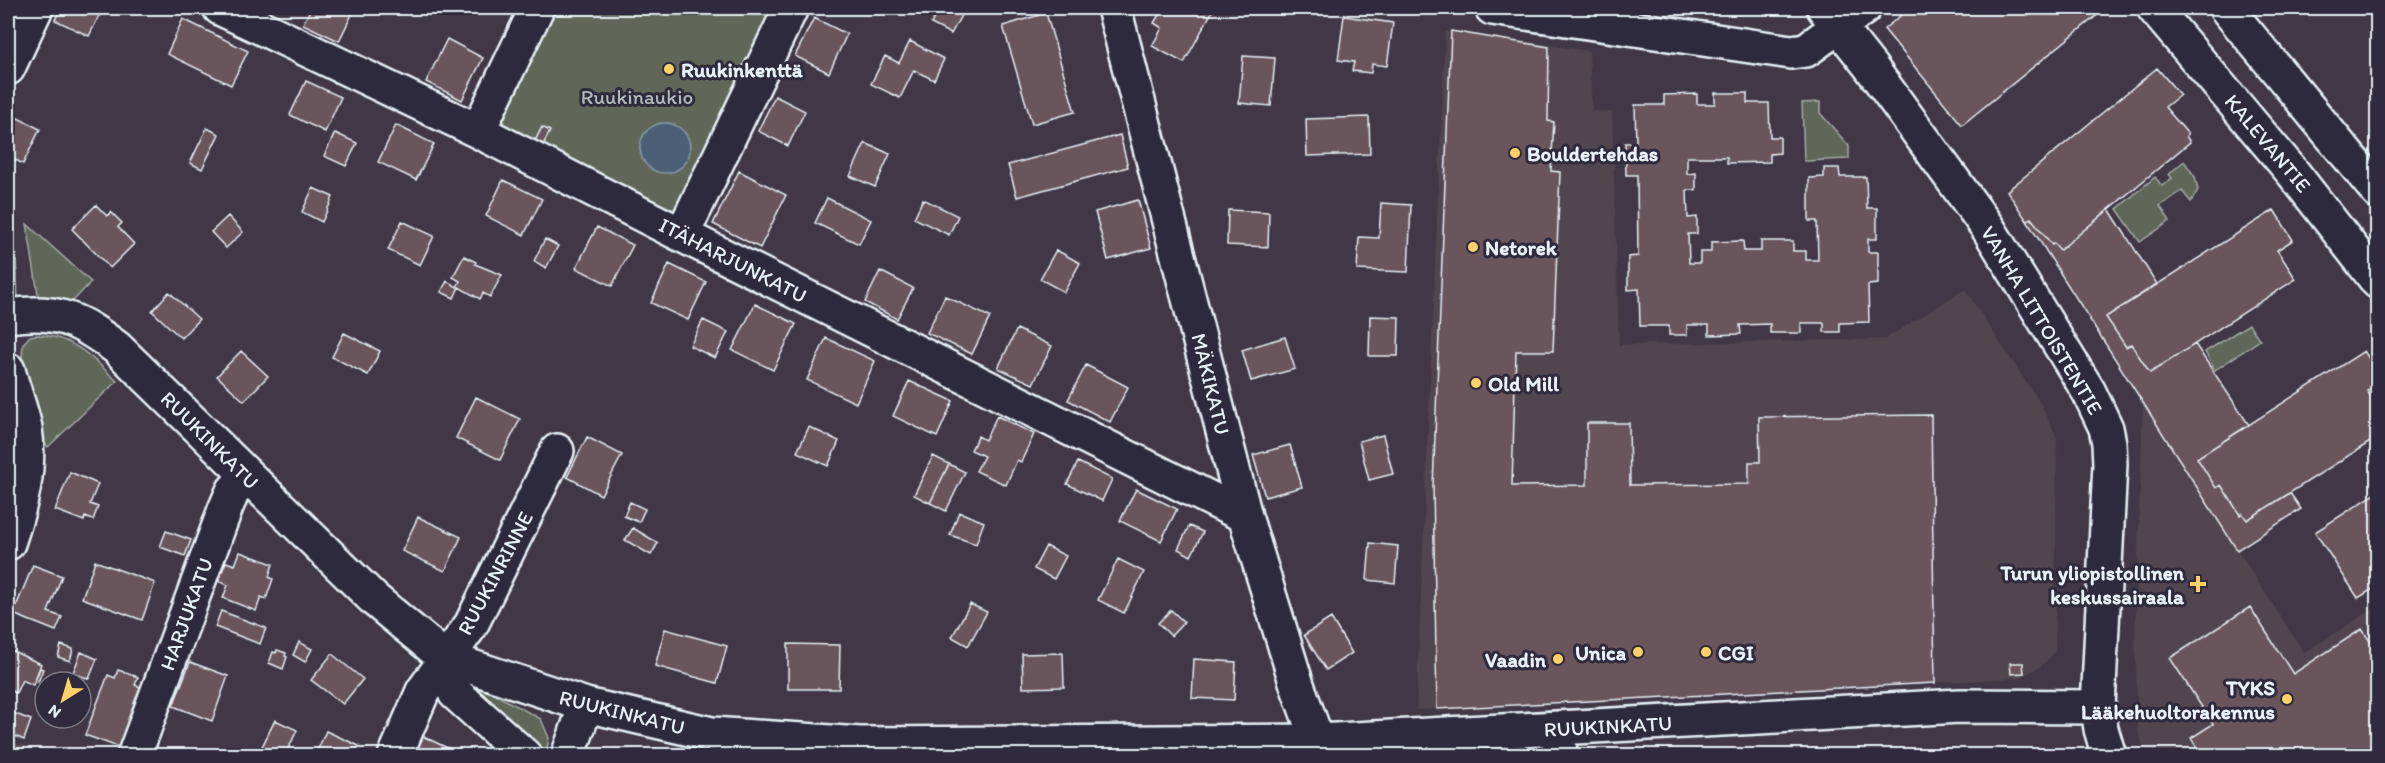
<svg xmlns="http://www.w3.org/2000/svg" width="2385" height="763" viewBox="0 0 2385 763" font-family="Itim,sans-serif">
  <rect width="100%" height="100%" fill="#413746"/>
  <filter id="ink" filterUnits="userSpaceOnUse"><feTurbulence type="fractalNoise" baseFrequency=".0167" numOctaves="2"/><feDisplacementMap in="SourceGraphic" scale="12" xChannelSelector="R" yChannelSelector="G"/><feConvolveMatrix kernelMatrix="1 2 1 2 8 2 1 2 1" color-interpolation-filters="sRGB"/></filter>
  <g filter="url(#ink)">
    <!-- built -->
    <path fill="#514450" d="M1451 31 1589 51 1592 111 1612 112 1619 345 1885 339 1965 289 2042 406 2057 438 2055 651 2050 658 2039 668 2018 678 1416 710 1445 32Z
      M2143 403 2304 653 2377 606V755H2147L2138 732 2135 638Z
      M8 740 40 751 55 755H8Z
      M615 746 642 752 655 755H604Z"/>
    <!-- green -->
    <path fill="#606659" stroke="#a4aca8" stroke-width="1.5" d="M551 8H777L678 216 495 124Z
      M1820 102V113L1849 146V159L1804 161 1802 103Z
      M2184 161 2195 177 2198 190 2191 202 2182 191 2160 206 2170 221 2140 242 2117 209 2155 177 2162 186 2172 178 2169 174Z
      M27 224 91 282 72 302 39 300Z
      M8 235 16 256 18 299 8 296Z
      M2249 324 2260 340 2215 370 2205 352Z
      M37 335C72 335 93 358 117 381L48 447 44 442 22 357 23 344 30 336Z
      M470 681 541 719 549 738 546 754 540 752 464 682Z"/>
    <!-- water -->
    <path fill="#4c6177" stroke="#8a9bab" stroke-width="1.5" d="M640 148a25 25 0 1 1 50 0a25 25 0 1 1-50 0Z"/>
    <!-- building -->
    <path fill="#6b545c" stroke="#e8f1f8" stroke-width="1.5" d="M61 8H103L89 36 55 20Z
      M311 8H355L339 41 303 24Z
      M939 8H965L951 34 931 24Z
      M1163 8H1214L1184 63 1152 46 1162 28 1154 23Z
      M1910 8H2106L1962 125 1884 29Z
      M1046 13 1075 112 1032 124 1003 26Z
      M1344 16 1393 23 1387 66 1372 64 1371 73 1352 71 1354 62 1338 60Z
      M814 18 847 34 829 73 795 56Z
      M183 19 248 51 231 85 167 54Z
      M1451 31 1549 47 1548 121 1554 122 1551 171 1560 172 1553 351H1516L1512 486 1587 485V423H1629L1630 485 1749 484V462H1760L1759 417 1931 415 1935 683 1437 709 1433 487Z
      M447 39 483 58 462 100 426 82Z
      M910 41 944 59 934 80 914 70 900 98 871 84 885 56 899 63Z
      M1243 56 1275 58 1271 106 1239 103Z
      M2157 68 2180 95 2165 107 2188 134 2186 136 2190 142 2060 250 2054 243 2052 245 2031 218 2027 221 2007 191Z
      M306 81 341 97 325 132 290 115Z
      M1715 93H1747V103H1769L1770 137H1780V153L1770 154V162L1727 163V157H1687V174L1696 173V190H1687L1688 218 1697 217V234H1688L1689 263H1700V252H1711V242L1743 241 1744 251H1761V241H1793V251H1806V260H1818L1817 221H1809V178L1824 177V168H1839L1840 177H1866L1867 208H1877V239H1868V252H1878V284L1868 285 1869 322 1840 323V332H1824V323H1801V333H1770V324L1740 325 1741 334 1709 335V325H1687V335H1669V326H1640L1639 289 1628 290V257L1638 256 1637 175H1626L1625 143H1636L1635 105H1664V95L1697 94V104H1715Z
      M775 96 805 111 788 146 758 131Z
      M8 113 40 129 23 164 8 156Z
      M1369 117 1370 154 1307 156 1306 119Z
      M396 125 434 144 416 180 378 162Z
      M542 127 550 131 541 149 533 145Z
      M207 128 219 134 202 169 190 163Z
      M335 133 357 143 346 166 324 156Z
      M1120 135 1128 167 1017 197 1008 165Z
      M865 143 890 154 875 187 850 176Z
      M739 171 786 195 760 248 713 224Z
      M503 180 542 199 524 235 486 216Z
      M313 188 333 197 322 222 302 212Z
      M827 198 871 220 859 244 815 223Z
      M923 199 958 216 949 235 914 218Z
      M1138 200 1151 248 1108 260 1095 212Z
      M1381 203 1411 205 1408 272 1357 270 1359 237 1379 238Z
      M96 205 107 216 111 212 122 223 118 227 134 244 110 268 72 229Z
      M2109 209 2157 284 2106 317 2126 347 2131 344 2150 373 2195 344 2249 425 2197 458 2216 488 2221 485 2240 515 2242 513 2247 520 2290 493 2301 509 2237 550 2027 221 2031 218 2052 245 2054 243 2060 250Z
      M1228 210 1269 212 1268 247 1227 245Z
      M2274 210 2293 240 2277 250 2296 279 2150 373 2131 344 2126 347 2106 317Z
      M228 216 243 232 226 248 211 232Z
      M402 221 434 236 420 265 388 250Z
      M597 227 633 245 612 286 576 268Z
      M545 239 558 246 546 268 534 261Z
      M1056 250 1080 263 1064 292 1040 279Z
      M464 256 476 262 475 264 502 275 490 297 483 293 480 299 459 287 454 298 441 292 447 281 457 287 460 281 453 277Z
      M669 264 706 282 688 320 651 303Z
      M880 271 913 288 897 319 865 302Z
      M169 292 199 319 181 338 152 311Z
      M945 296 990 317 972 354 927 333Z
      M755 304 796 324 773 370 732 350Z
      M1370 316 1399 317 1398 356H1369Z
      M703 320 728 332 715 358 690 346Z
      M1017 329 1052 346 1033 384 998 368Z
      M344 333 380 351 368 375 332 357Z
      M1285 337 1295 369 1251 381 1242 350Z
      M826 338 875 361 856 403 807 380Z
      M241 351 268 376 244 401 217 376Z
      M2364 351 2378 372V384L2367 391 2378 407V437L2247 520 2242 513 2240 515 2221 485 2216 488 2197 458Z
      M1086 365 1128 387 1110 422 1068 400Z
      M909 381 953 401 937 437 893 416Z
      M476 397 520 419 500 460 456 438Z
      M997 416 1034 434 1021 462 1017 460 1006 485 976 471 984 456 971 450 978 436 985 440Z
      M809 427 839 441 828 466 797 452Z
      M1383 435 1393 474 1369 480 1359 441Z
      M587 437 622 455 601 495 567 477Z
      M1290 445 1302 487 1265 497 1253 455Z
      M933 456 949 464 930 503 914 495Z
      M1078 462 1112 479 1102 501 1067 484Z
      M949 464 965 472 946 511 930 503Z
      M70 472 98 484 90 504 98 507 93 520 85 517 84 521 55 510Z
      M1136 489 1177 509 1161 541 1120 521Z
      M2378 492V586L2358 598 2315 532Z
      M630 502 645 509 639 522 624 516Z
      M959 512 984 522 976 544 950 535Z
      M418 517 461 537 445 571 402 551Z
      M1189 526 1203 532 1191 556 1178 549Z
      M633 528 658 543 651 555 625 540Z
      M166 531 191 540 185 556 160 547Z
      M1370 543 1398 546 1395 583 1367 580Z
      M1046 546 1066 556 1054 579 1034 569Z
      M240 552 273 564 269 577 273 579 266 599 261 597 256 611 223 598 228 585 218 581 226 562 235 565Z
      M1118 559 1144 572 1124 613 1098 600Z
      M95 561 155 583 142 620 82 598Z
      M33 565 62 576 48 612 62 617 56 631 13 614Z
      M970 604 987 612 968 646 952 637Z
      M2250 607 2293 674 2362 629 2378 653V756H2202L2191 738 2213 724 2170 658Z
      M1171 610 1184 622 1171 636 1158 623Z
      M221 611 266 628 260 644 215 627Z
      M1331 618 1352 653 1326 670 1304 635Z
      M665 629 727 646 717 683 655 666Z
      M299 642 312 649 305 662 293 655Z
      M788 644 840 645 839 689H788Z
      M61 645 73 649 70 661 58 657Z
      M8 649 41 664 33 685 22 680 16 693 8 689Z
      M277 650 286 653 285 656 287 657 283 669 269 663 273 652 276 653Z
      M81 652 97 659 89 679 73 673Z
      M1063 653 1064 687 1023 688 1022 654Z
      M332 654 363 679 343 704 311 680Z
      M1194 659 1236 662 1234 700 1192 698Z
      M190 662 228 676 212 721 173 706Z
      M2010 663H2023L2024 673 2011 674Z
      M40 668 43 669 38 682 35 681Z
      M118 670 138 677 135 685 143 688 121 748 85 735 108 675 115 678Z
      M8 711 31 720 24 740 8 733Z
      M275 720 297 730 285 756H265L259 753Z
      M326 731 359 746 355 756H315Z
      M416 733 458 753 457 756H405Z
      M169 751 182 756H168Z"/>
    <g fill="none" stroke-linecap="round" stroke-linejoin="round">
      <!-- minor casing -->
      <g stroke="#e8f1f8" stroke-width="38">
        <path id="minor" d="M220 8 478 131 682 235 1245 516
          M1114 8 1245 516 1297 685 1323 756
          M1492 8 1791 52 1806 50 1864 8
          M1824 8 1870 66 1988 228 2089 392 2106 428 2109 443 2110 464 2098 707 2101 729 2109 756
          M8 68 36 8
          M478 131 537 8
          M682 235 791 8
          M8 316C58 309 78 319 117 348L375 600 445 658 586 705 712 734 860 744 1318 741 1960 706 2098 707
          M8 370C13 389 21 409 25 428 31 468 21 505 8 543
          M445 658 455 693 525 756
          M134 756 226 507 233 491 246 476
          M395 756 423 691 471 625 557 451
          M568 756 586 705
          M1559 756 1560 728"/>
      </g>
      <!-- major casing -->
      <g stroke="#e8f1f8" stroke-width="38">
        <path id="major" d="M2154 8 2294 174 2378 282
          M2226 8 2378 192"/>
      </g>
      <!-- minor -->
      <use href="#minor" stroke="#2f2a3d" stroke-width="33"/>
      <!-- major -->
      <use href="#major" stroke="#2f2a3d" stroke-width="33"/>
    </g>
  </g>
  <!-- markers -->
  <g fill="#ffd166" stroke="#2f2a3d" stroke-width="2">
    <circle cx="669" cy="69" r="6"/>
    <circle cx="1515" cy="153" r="6"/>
    <circle cx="1473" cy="247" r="6"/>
    <circle cx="1476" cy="383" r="6"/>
    <path d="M2195 575h6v6h6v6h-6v6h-6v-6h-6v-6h6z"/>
    <circle cx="1638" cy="652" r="6"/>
    <circle cx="1706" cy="652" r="6"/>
    <circle cx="1558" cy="659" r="6"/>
    <circle cx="2287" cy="699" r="6"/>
  </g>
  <g text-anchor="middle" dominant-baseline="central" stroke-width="6" stroke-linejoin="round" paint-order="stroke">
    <!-- poi labels -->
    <g font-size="21" font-weight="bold" fill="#e8f1f8" stroke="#2f2a3d" text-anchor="start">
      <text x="681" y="69">Ruukinkenttä</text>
      <text x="1527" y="153">Bouldertehdas</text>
      <text x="1485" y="247">Netorek</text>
      <text x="1488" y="383">Old Mill</text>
      <text x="2184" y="572" text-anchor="end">Turun yliopistollinen<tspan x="2184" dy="24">keskussairaala</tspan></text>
      <text x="1626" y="652" text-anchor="end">Unica</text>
      <text x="1718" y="652">CGI</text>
      <text x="1546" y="659" text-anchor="end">Vaadin</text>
      <text x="2275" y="687" text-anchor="end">TYKS<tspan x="2275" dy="24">Lääkehuoltorakennus</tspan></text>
    </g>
    <!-- park labels -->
    <g font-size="21" fill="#b2b9b8" stroke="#2f2a3d">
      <text x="637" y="96">Ruukinaukio</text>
    </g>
    <!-- street labels -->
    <g font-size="21" fill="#e8f1f8" stroke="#2f2a3d">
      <text transform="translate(2268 143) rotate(50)">KALEVANTIE</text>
      <text transform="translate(733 260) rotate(27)">ITÄHARJUNKATU</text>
      <text transform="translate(2042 320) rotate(59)">VANHA LITTOISTENTIE</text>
      <text transform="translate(1211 384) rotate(76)">MÄKIKATU</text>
      <text transform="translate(210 440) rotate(45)">RUUKINKATU</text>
      <text transform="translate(495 573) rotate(-62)">RUUKINRINNE</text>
      <text transform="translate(186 614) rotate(-70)">HARJUKATU</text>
      <text transform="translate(622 712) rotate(14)">RUUKINKATU</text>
      <text transform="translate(1608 726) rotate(-3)">RUUKINKATU</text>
    </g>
  </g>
  <!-- margin -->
  <rect width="2385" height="763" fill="none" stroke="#2f2a3d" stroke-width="30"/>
  <rect x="15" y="15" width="2355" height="733" fill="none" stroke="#e8f1f8" stroke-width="2" filter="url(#ink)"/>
  <!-- north arrow -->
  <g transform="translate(63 700) rotate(217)"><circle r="28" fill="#2f2a3d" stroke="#797a88" stroke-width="1.5"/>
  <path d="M0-4.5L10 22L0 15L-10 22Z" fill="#ffd166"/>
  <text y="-9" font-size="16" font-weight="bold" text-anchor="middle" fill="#e8f1f8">N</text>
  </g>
</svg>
